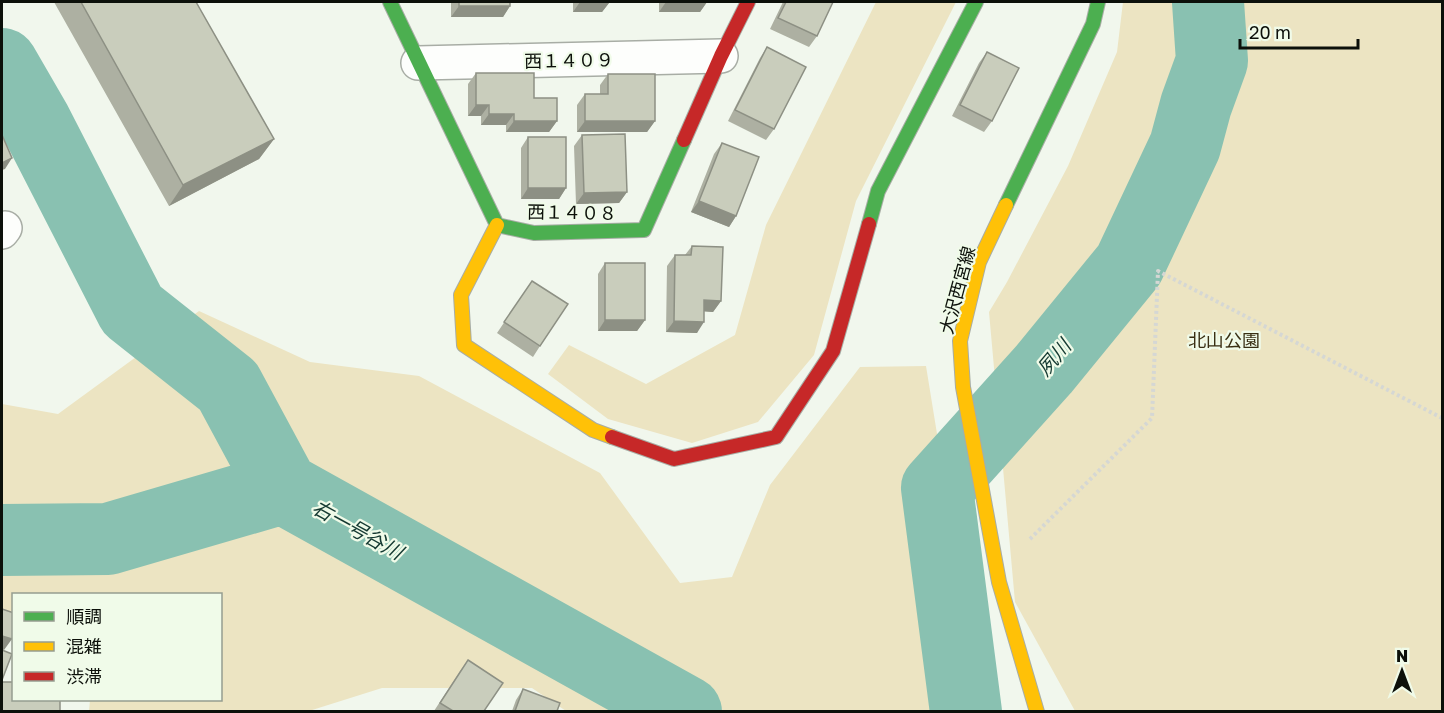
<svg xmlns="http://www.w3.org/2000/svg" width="1444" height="713" viewBox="0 0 1444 713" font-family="'Golos Text','Noto Sans JP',sans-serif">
  <rect width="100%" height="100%" fill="#f1f7ed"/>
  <!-- green -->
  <path fill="#ece4c2" d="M876 2H956L856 201 814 355 758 422 692 443 608 419 548 374 569 345 646 384 735 335 766 225Z
    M1123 2H1442V711H1075L1015 602 989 312 1007 282 1068 166 1117 52Z
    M199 311 310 362 419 376 600 473 680 583 732 577 770 485 860 367 926 366 982 711H566L532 688H382L309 711H89L90 700H220V594H14L13 623 2 620V404L58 414Z"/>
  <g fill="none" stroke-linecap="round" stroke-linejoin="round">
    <!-- river -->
    <path stroke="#89c1b1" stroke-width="72" d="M2 64 35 121 132 310 228 386 283 488
      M2 540 108 539 283 488 686 712
      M966 712 937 488 1044 369 1129 265 1185 146 1196 105 1212 61 1208 2"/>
    <!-- street casing -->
    <g stroke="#a8ada5" stroke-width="36">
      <path id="street" d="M418 63 721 56
        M2 232 5 228"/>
    </g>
    <!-- fast casing -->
    <g stroke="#a8ada5" stroke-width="16">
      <path id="fast" d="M390 2 497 225 534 233 644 230 684 140
        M1006 205 1093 24 1098 2
        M869 224 878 191 976 2"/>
    </g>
    <!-- slow casing -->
    <g stroke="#a8ada5" stroke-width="16">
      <path id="slow" d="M1006 205 979 262 960 341 963 387 999 582 1037 712
        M497 225 461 295 464 345 593 430 612 437"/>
    </g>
    <!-- jam casing -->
    <g stroke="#a8ada5" stroke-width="16">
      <path id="jam" d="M684 140 721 56 748 2
        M612 437 674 459 776 437 833 351 869 224"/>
    </g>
    <!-- path -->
    <path stroke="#d5d7d4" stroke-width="4" stroke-dasharray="3 3" stroke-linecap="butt" d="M1030 539 1152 418 1158 271 1442 418"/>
    <!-- street -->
    <use href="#street" stroke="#fdfefc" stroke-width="33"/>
    <!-- fast -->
    <use href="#fast" stroke="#4caf50" stroke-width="14"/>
    <!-- slow -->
    <use href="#slow" stroke="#ffc107" stroke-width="14"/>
    <!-- jam -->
    <use href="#jam" stroke="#c62828" stroke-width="14"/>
  </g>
  <!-- wall -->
  <path fill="#adb0a2" d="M54 2H196L274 139 259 159 169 206Z
    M451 2H510V6L503 17H451Z
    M540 2H615V3H609L602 12H573V3H540Z
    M659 2H707L700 12H659Z
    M783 2H833L817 36 809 47 770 29Z
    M767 47 774 129 766 140 728 121 760 58Z
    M987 52 992 121 984 132 952 116 979 63Z
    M476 73 534 98 557 121 549 132H506V125H481V116H468V84Z
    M608 74 655 121 647 132H577V105L585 94H600V85Z
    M582 135 627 192 619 203 576 204 574 146Z
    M528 137 566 188 559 199H521V148Z
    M722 143 736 216 729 227 691 212 714 154Z
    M692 246 721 301 713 312 704 311 697 333 666 332 667 266 675 255H685Z
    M605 263 645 320 637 331H598V274Z
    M532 281 540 346 533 357 497 333Z
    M468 660 484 711H434L460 671Z
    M523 689 557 711H512L516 700Z"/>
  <!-- shaded-wall -->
  <path fill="#8d9084" d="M540 2H574L573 3H540Z
    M580 2H615V3H609L602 12H573Z
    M666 2H707L700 12H659Z
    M459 6H510L503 17H451Z
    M476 105H489L481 116H468Z
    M489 114H514L506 125H481Z
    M514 121H557L549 132H506Z
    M585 121H655L647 132H577Z
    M274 139 259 159 169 206 183 185Z
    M12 158 5 169 2 170V163Z
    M528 188H566L559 199H521Z
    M627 192 619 203 576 204 584 193Z
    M699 201 736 216 729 227 691 212Z
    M704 300 721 301 713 312 697 311Z
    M605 320H645L637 331H598Z
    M674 321 704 322 697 333 666 332Z
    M2 636 12 639 4 650 2 649Z"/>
  <!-- building -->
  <path fill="#c9cdbc" stroke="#8d9084" stroke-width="1.5" d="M81 2H196L274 139 183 185Z
    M459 2H510V6H459Z
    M786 2H833L817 36 778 18Z
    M767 47 806 67 774 129 735 110Z
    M987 52 1019 68 992 121 960 105Z
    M476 73H534V98H557V121H514V114H489V105H476Z
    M608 74H655V121H585V94H608Z
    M625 134 627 192 584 193 582 135Z
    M2 135 12 158 2 163Z
    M528 137H566V188H528Z
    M722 143 759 157 736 216 699 201Z
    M692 246 723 247 721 301 704 300V322L674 321 675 255H691Z
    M605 263H645V320H605Z
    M532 281 568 304 540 346 504 322Z
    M2 609 14 613V634L12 639 2 636Z
    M2 650 12 654 2 680Z
    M468 660 503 683 484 711H453L440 703Z
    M2 682H14V699H60V711H2Z
    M523 689 560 703 557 711H515Z"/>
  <g text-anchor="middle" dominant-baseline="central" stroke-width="4.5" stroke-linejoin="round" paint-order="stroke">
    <!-- street labels -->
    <g font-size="18" fill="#0c100a" stroke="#f0fbe9">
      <text transform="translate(569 60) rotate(-1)">西１４０９</text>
      <text transform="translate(572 212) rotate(1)">西１４０８</text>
      <text transform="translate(957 290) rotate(-75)">大沢西宮線</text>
    </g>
    <!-- park labels -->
    <g font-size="18" fill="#392f13" stroke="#f0fbe9">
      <text x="1224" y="340">北山公園</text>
    </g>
    <!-- water labels -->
    <g font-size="20" font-style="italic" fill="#143931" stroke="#f0fbe9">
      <text transform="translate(1053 357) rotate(-50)">夙川</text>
      <text transform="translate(358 529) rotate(29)">右一号谷川</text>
    </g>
  </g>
  <!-- border -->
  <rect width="1444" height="713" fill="none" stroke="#0c100a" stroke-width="6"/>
  <!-- legend -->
  <rect x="12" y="593" width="210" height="108" fill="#f0fbe9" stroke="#959d90" stroke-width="1.5"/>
  <rect x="24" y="612" width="30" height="9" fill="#4caf50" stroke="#959d90" stroke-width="1.5"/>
  <text x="66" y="623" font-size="18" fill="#0c100a">順調</text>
  <rect x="24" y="642" width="30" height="9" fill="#ffc107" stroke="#959d90" stroke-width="1.5"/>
  <text x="66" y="653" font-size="18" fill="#0c100a">混雑</text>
  <rect x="24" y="672" width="30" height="9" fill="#c62828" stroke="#959d90" stroke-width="1.5"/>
  <text x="66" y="683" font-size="18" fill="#0c100a">渋滞</text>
  <!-- north arrow -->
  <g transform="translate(1402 671)" stroke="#f0fbe9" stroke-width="4.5" paint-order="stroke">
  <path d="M0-4.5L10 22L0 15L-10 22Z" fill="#0c100a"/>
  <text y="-9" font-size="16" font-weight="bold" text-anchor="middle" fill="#0c100a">N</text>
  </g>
  <!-- scale -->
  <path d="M1240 39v9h118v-9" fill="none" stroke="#0c100a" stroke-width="3"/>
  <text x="1249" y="39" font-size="18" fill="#0c100a" stroke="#f0fbe9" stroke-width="4.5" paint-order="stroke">20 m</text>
</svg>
